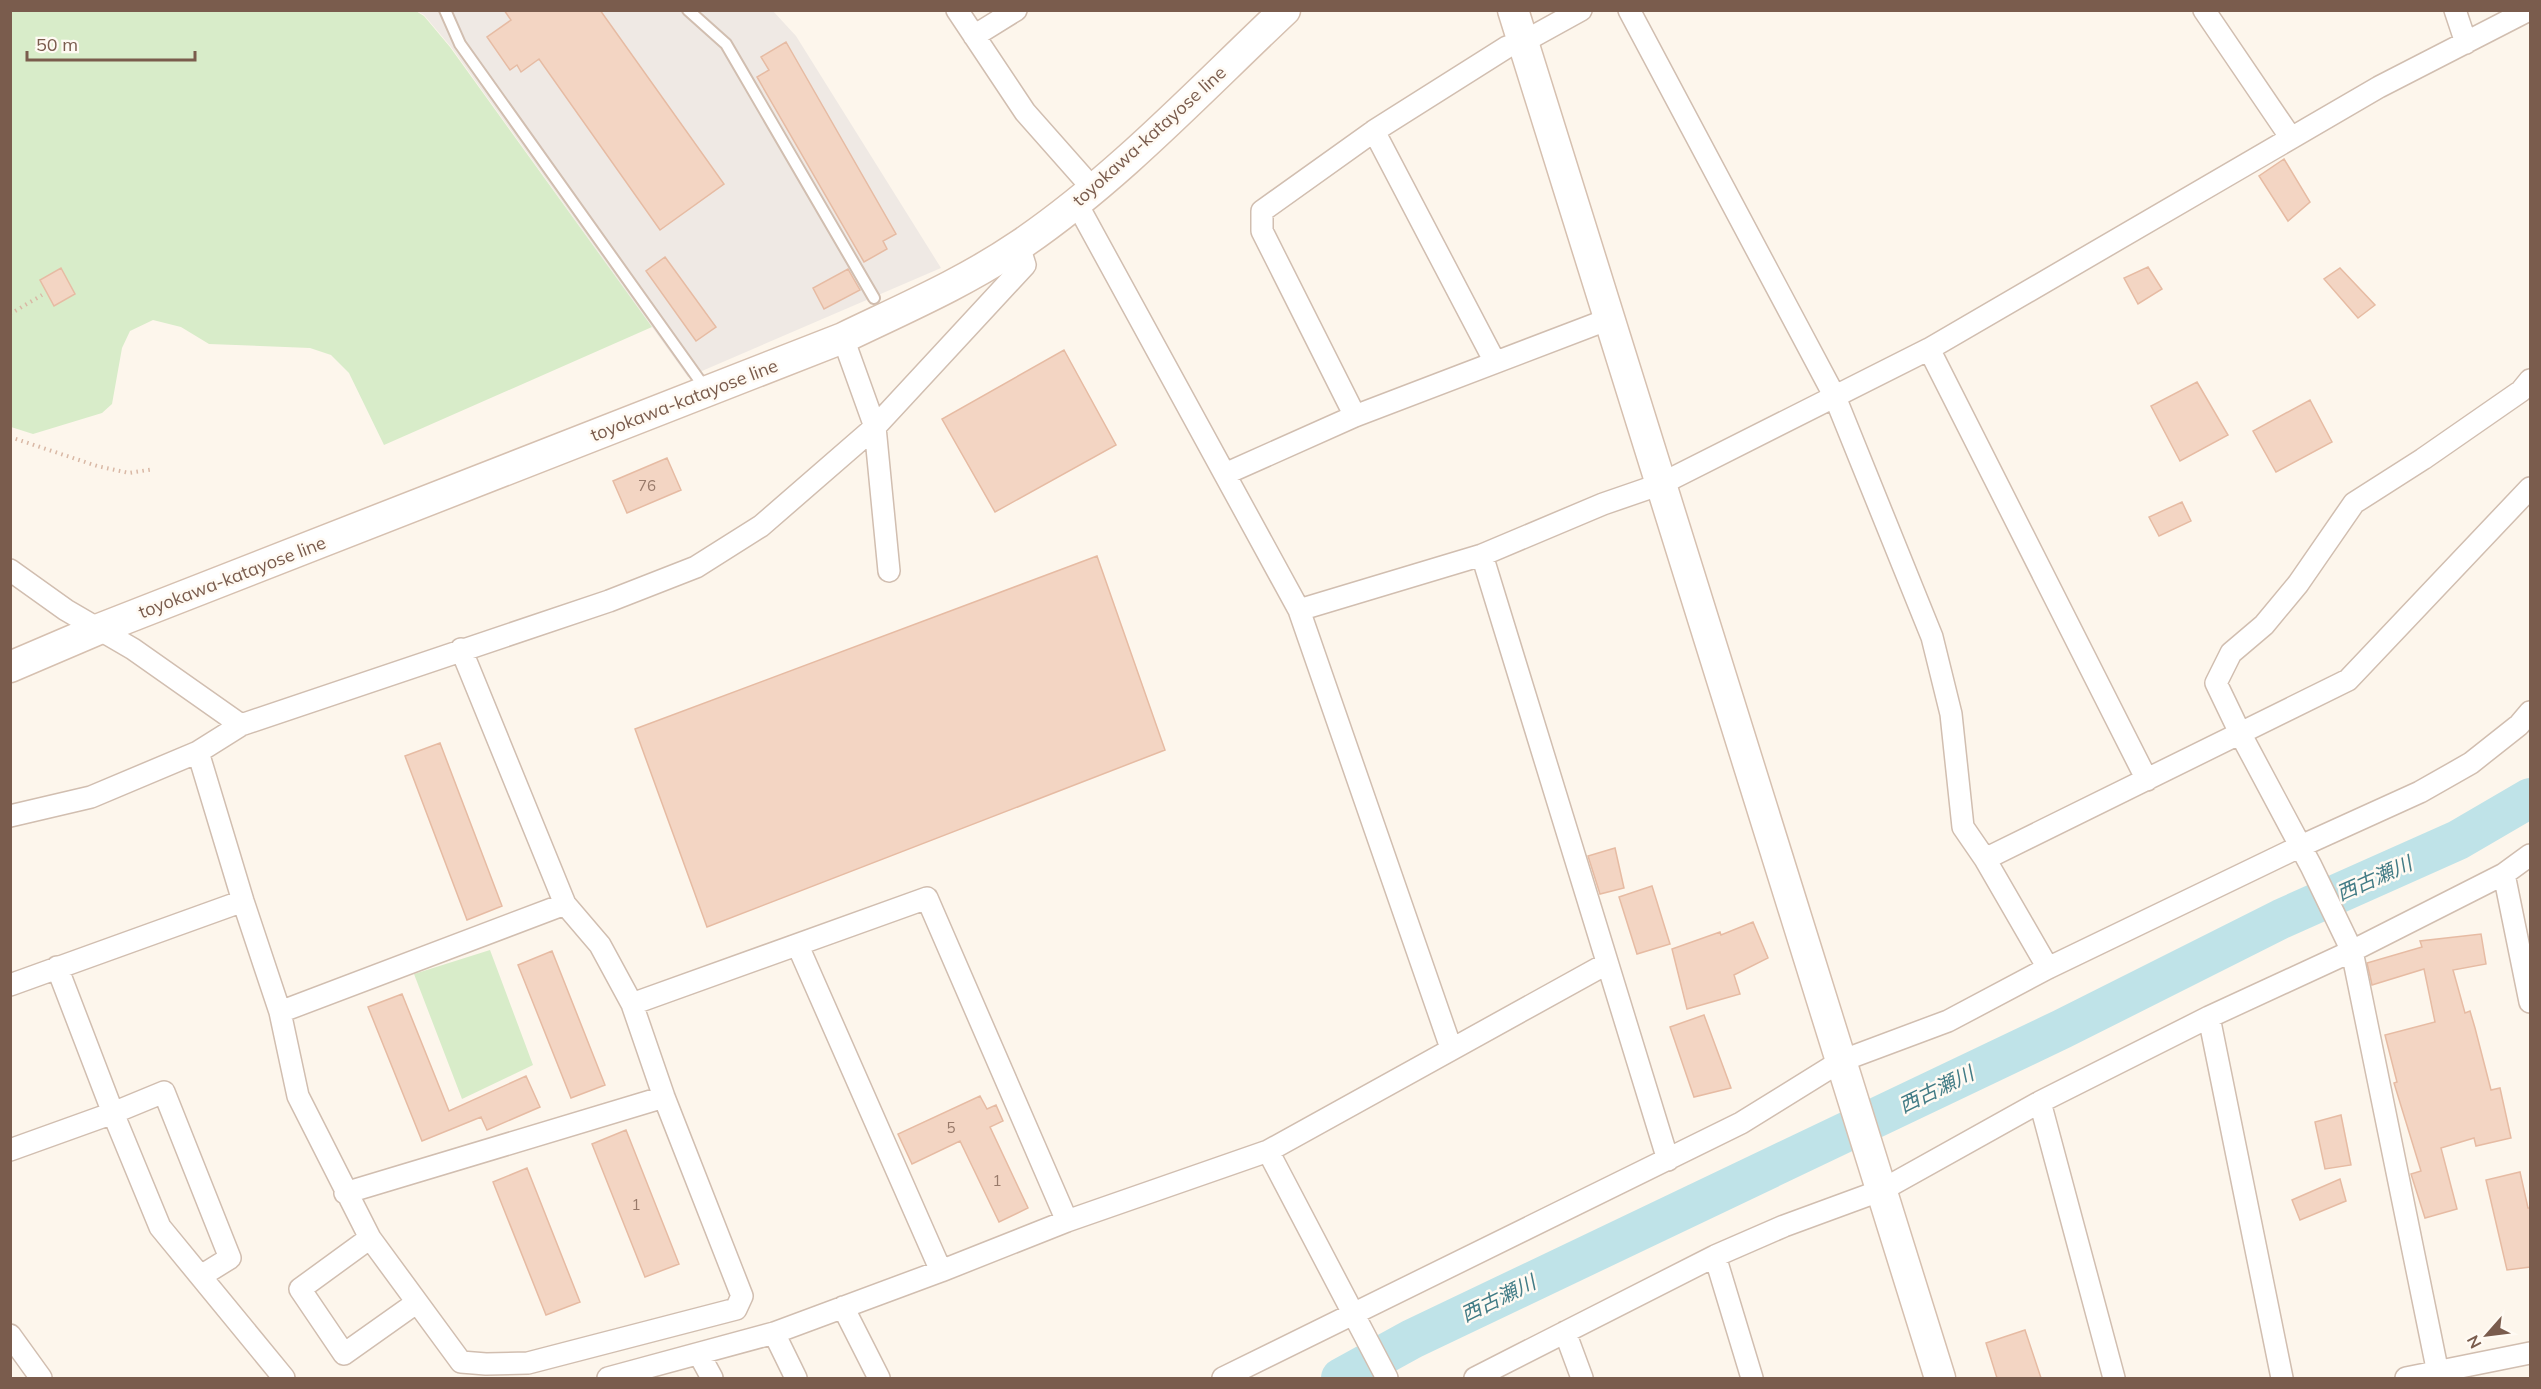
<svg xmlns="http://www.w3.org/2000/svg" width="2541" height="1389" viewBox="0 0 2541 1389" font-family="Mulish,'Noto Sans JP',sans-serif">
  <rect width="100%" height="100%" fill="#fdf6ec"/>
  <!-- industrial -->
  <path fill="#efe9e4" d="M417 11H773L796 36 941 268 688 377 451 47 424 15Z"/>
  <!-- green -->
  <path fill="#d8ecc9" d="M11 11H416L424 16 450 47 652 327 384 445 349 373 331 355 310 348 209 344 181 327 153 320 130 331 122 348 112 404 102 413 33 434 11 427Z
    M490 950 533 1065 462 1099 414 974Z"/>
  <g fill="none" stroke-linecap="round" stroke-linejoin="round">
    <!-- river -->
    <path stroke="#bfe3e8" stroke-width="40" d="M1341 1378 1412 1339 2062 1029 2281 919 2458 840 2530 798"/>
  </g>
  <!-- building -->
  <path fill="#f3d5c3" stroke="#e6bba3" stroke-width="1.5" d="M504 10H600L724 184 660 230 539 59 521 72 517 65 510 70 487 37 511 20Z
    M786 42 896 234 883 241 887 249 864 262 757 77 769 70 761 57Z
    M2284 159 2310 202 2288 221 2259 176Z
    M665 257 716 327 696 341 646 271Z
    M2148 267 2162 289 2138 304 2124 278Z
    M61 268 75 294 54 306 40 280Z
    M2340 268 2375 305 2358 318 2324 279Z
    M848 269 860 290 824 309 813 288Z
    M1064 350 1116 445 995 512 942 419Z
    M2197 382 2228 435 2180 461 2151 406Z
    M2310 400 2332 442 2276 472 2253 431Z
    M667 458 681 490 627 513 613 481Z
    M2182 502 2191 521 2159 536 2149 517Z
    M1097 556 1165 750 707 927 635 729Z
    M440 743 502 906 467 920 405 756Z
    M1615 848 1624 888 1600 894 1588 856Z
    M1652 886 1670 944 1637 954 1619 897Z
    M1753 922 1768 958 1734 975 1740 994 1687 1009 1672 949 1720 932 1721 935Z
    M2481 934 2486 964 2453 970 2465 1013 2470 1011 2475 1028 2491 1090 2500 1088 2511 1138 2476 1146 2474 1138 2441 1148 2457 1209 2425 1218 2411 1174 2421 1171 2394 1083 2397 1082 2385 1035 2435 1022 2424 969 2372 985 2367 963 2422 947 2420 941Z
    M552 951 605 1085 571 1098 518 965Z
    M402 994 449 1111 526 1076 540 1107 487 1130 481 1117 422 1141 368 1007Z
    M1704 1015 1731 1088 1694 1097 1670 1027Z
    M980 1096 987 1109 996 1105 1003 1121 990 1127 1028 1208 999 1222 960 1141 912 1164 898 1134Z
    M2341 1115 2351 1165 2325 1169 2315 1122Z
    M626 1130 679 1264 645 1277 592 1144Z
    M527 1168 580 1302 546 1315 493 1182Z
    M2520 1172 2528 1208H2530V1267L2507 1270 2486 1180Z
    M2340 1179 2346 1201 2300 1220 2292 1200Z
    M2025 1330 2041 1378H1997L1986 1343Z"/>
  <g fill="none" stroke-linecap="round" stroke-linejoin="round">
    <!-- lane casing -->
    <g stroke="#d1beb0" stroke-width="14">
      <path id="lane" d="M445 10 460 44 705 388
        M688 10 726 44 874 298"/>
    </g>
    <!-- street casing -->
    <g stroke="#d1beb0" stroke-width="24">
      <path id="street" d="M957 10 1025 112 1094 190
        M1629 10 1835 397 1932 637 1951 714 1963 827 1985 859 2048 968
        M2204 10 2291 138
        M2455 10 2466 43
        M974 36 1016 10
        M1374 131 1495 362
        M1077 204 1299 610 1451 1048
        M843 338 875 427 889 571
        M1929 349 2147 780
        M1355 416 1262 231V211L1374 131 1507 47 1523 42 1581 10
        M1225 474 1355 416 1609 319
        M1482 555 1668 1160
        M10 570 66 610 133 649 241 725
        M1299 610 1482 555 1603 504 1661 484 1929 349 2379 87 2529 10
        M198 752 243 901 280 1012 298 1096 370 1238 461 1362 486 1364 528 1363 736 1309 742 1296 664 1097 632 1004 600 945 565 904 461 649
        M10 816 91 797 198 752 241 725 609 601 696 567 761 526 875 427 1025 265 1019 246
        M1985 859 2348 680 2530 488
        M2504 874 2530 1002
        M798 946 941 1271
        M57 967 113 1113 160 1227 284 1378
        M10 985 243 901
        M632 1004 927 898 1067 1221
        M280 1012 565 904
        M2209 1017 2282 1378
        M2040 1102 2114 1378
        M10 1150 113 1113 164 1092 230 1258 201 1276
        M1268 1151 1387 1378
        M345 1193 664 1097
        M370 1238 300 1289 344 1354 416 1303
        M1715 1256 1752 1378
        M843 1307 879 1378
        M1565 1332 1582 1378
        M774 1333 796 1378
        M10 1335 41 1378
        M699 1354 712 1378
        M608 1378 774 1333 941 1271 1067 1221 1268 1151 1606 964
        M1223 1378 1741 1123 1841 1061 1948 1021 2048 968 2301 846 2420 792 2471 763 2519 725 2530 712
        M1475 1378 1715 1256 1784 1226 1882 1190 2040 1102 2209 1017 2352 951 2504 874 2530 855
        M2406 1378 2530 1353
        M2439 1378 2352 951 2311 866 2240 733 2216 683 2231 653 2264 625 2298 584 2354 503 2423 459 2521 391 2530 380"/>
    </g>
    <!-- secondary casing -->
    <g stroke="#d6c0b0" stroke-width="33">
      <path id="secondary" d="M1513 10 1940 1378
        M10 667 99 629 843 338C903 309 964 283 1020 245 1117 179 1199 91 1285 10"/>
    </g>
    <!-- path -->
    <path stroke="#d9b8a5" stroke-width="4" stroke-dasharray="1.5 4.5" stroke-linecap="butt" d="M10 314 42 295
      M10 437 97 466 129 473 154 469"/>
    <!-- lane -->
    <use href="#lane" stroke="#fff" stroke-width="10"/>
    <!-- street -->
    <use href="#street" stroke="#fff" stroke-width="21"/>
    <!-- secondary -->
    <use href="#secondary" stroke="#fff" stroke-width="30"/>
  </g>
  <g text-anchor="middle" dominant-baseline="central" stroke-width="5" stroke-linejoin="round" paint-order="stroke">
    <!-- number labels -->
    <g font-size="15" fill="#987a6a">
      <text x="647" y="485">76</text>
      <text x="951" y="1127">5</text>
      <text x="997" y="1180">1</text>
      <text x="636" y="1204">1</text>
    </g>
    <!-- street labels -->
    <g font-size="18" fill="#7a5c4d" stroke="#fffaf3">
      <text transform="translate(1149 136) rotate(-42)">toyokawa-katayose line</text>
      <text transform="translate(684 400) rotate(-21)">toyokawa-katayose line</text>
      <text transform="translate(232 577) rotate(-21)">toyokawa-katayose line</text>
    </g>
    <!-- water labels -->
    <g font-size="20" font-style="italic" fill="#437c86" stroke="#fffaf3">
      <text transform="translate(2374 878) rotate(-24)">西古瀬川</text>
      <text transform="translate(1936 1089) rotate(-26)">西古瀬川</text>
      <text transform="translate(1498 1298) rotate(-26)">西古瀬川</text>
    </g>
  </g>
  <!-- border -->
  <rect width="2541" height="1389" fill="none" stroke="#7a5c4d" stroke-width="24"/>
  <!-- north arrow -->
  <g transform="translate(2487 1335) rotate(242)" stroke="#fffaf3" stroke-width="4.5" paint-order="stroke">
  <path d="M0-4.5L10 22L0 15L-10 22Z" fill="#7a5c4d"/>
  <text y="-9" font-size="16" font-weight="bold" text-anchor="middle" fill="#7a5c4d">N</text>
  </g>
  <!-- scale -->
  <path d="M27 51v9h168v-9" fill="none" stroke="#7a5c4d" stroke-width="3"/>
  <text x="36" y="51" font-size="18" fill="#7a5c4d" stroke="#fffaf3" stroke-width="4.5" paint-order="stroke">50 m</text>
</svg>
